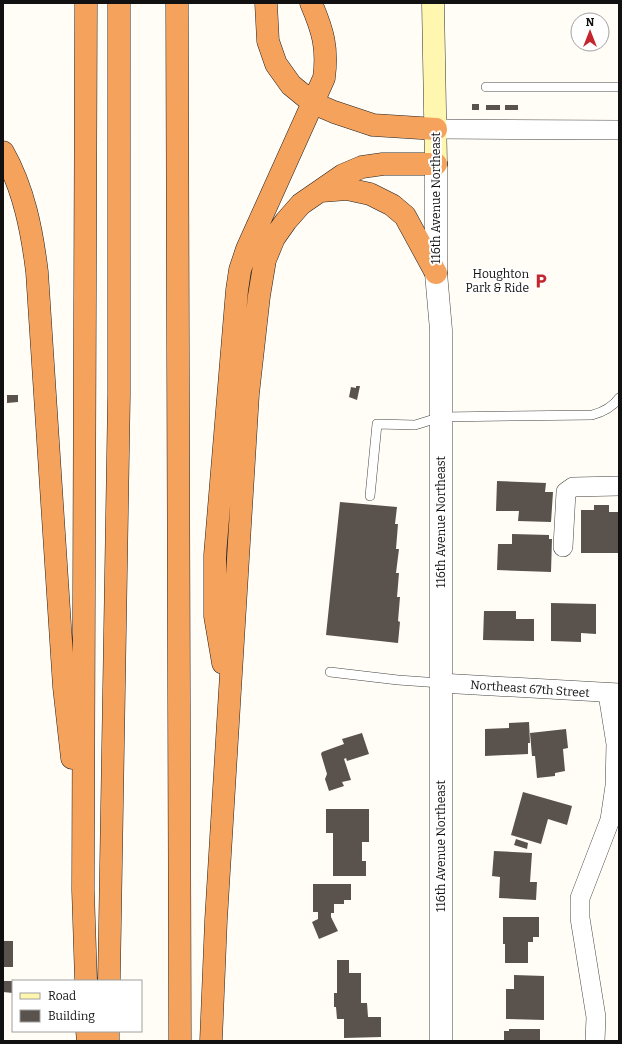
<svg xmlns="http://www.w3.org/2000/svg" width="622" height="1044" viewBox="0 0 622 1044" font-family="Bitter,serif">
  <rect width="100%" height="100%" fill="#fffdf5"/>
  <!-- building -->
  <path fill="#5a524d" d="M472 104H479V110H472Z
    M486 105H500V110H486Z
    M505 105H518V110H505Z
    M356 386H360L357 400 349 397 351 387 356 388Z
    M7 395H18V402L7 403Z
    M497 481 546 483 545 492H553L551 522 518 521 519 511H496Z
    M340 502 397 507 395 524H398L396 549H399L396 573H399L397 597H400L398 621 400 622 398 643 326 635Z
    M594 505H609V512H619V553H581V510H594Z
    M512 534 549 535V539H552L551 572 497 570 498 544H512Z
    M551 603 596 604V634L581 633V642L551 641Z
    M484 611H516V619H534V641L483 640Z
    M529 722 530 743H528V754L485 756V729L509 728V723Z
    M566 729 568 748 563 749 565 771 555 773V776L537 778 535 756H532L530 733Z
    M362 733 369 754 347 761 346 758 344 759 351 780 342 782 344 786 329 791 325 779 327 774 321 754 322 752 344 744 342 739Z
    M523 792 572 806 567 825 548 819 541 844 511 835Z
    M326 809H369V842H362V861H366V876H333V833H326Z
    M516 839 528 843 527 849 514 845Z
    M494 851 532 853 530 882H537L536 900 499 898 500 877 492 876Z
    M313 884H351V900H344V904H334V913H331V917L338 931 319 939 312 922 318 919V912H313Z
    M503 917H539V937H533V942H528V963H505V944H503Z
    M3 941H13V967H3Z
    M337 960H349V973H361V1003H367L368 1017H381V1037L344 1038V1019H337L336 1007H334V993H337Z
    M514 975 544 976V1020L506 1019V989H514Z
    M3 981H13V993L3 992Z
    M509 1029H540V1041H504V1031H509Z"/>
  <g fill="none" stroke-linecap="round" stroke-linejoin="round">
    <!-- service casing -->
    <g stroke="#444" stroke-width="10">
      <path id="service" d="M486 87H619
        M370 496 377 424 415 425 441 417 592 415C603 412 612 408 619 398
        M330 672 398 680 440 683"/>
    </g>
    <!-- minor casing -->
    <g stroke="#444" stroke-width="20">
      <path id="minor" d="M436 129 619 130
        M563 547 566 492 573 487 619 486
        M440 683 619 693
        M595 1041 596 1017 580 918V898L610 820 615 786 616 744 608 694"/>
    </g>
    <!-- tertiary casing -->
    <g stroke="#444" stroke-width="23">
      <path id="tertiary" d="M436 164V273L441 330V1041"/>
    </g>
    <!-- secondary casing -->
    <g stroke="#333" stroke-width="23">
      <path id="secondary" d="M433 3 436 164"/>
    </g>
    <!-- motorway casing -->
    <g stroke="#222" stroke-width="23">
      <path id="motorway" d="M177 3 180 1041
        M266 3 268 41 276 64 291 85 313 103 334 112 373 125 436 129
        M3 152C24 189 32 231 37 272L64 687 72 758
        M321 191 347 189 370 194 392 205 405 216 436 273
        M223 663 215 616V555L237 290 240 270 247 249 324 78C328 48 323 31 311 3
        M86 981 83 890 86 3
        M109 981 119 395V3
        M87 1031 88 1041
        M108 1041V1031
        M211 1041 216 920 248 394 259 296 265 260 274 238 286 221 301 204 343 175 362 167 383 164H436"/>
    </g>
    <!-- service -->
    <use href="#service" stroke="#fff" stroke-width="9"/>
    <!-- minor -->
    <use href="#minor" stroke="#fff" stroke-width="19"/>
    <!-- tertiary -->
    <use href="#tertiary" stroke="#fff" stroke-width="22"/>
    <!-- secondary -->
    <use href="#secondary" stroke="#fff6b0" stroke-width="22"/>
    <!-- motorway -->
    <use href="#motorway" stroke="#f5a25d" stroke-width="22"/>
  </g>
  <!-- icons -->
  <defs>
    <g id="parking-bare" transform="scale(1.2)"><path d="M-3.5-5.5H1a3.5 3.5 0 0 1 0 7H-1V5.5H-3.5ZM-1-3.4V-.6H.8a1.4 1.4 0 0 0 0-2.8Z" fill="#c4262e" stroke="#fff" stroke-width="2.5" paint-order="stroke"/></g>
  </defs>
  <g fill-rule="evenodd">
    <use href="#parking-bare" x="541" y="281"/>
  </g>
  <g text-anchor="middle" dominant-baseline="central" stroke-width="4" stroke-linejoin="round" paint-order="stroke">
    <!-- street labels -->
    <g font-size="12" fill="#111" stroke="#fff">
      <text transform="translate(436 198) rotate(-90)">116th Avenue Northeast</text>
      <text transform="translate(441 522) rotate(-90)">116th Avenue Northeast</text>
      <text transform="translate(530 689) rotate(4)">Northeast 67th Street</text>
      <text transform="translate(441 846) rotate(-90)">116th Avenue Northeast</text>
    </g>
    <!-- poi labels -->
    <g font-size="12" fill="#111" stroke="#fff" text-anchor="end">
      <text x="529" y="274">Houghton<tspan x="529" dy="14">Park &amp; Ride</tspan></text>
    </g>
  </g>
  <!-- border -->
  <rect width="622" height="1044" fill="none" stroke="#111111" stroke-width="8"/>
  <!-- legend -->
  <rect x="12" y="980" width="130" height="52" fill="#ffffff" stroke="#a0a0a0"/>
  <rect x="20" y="993" width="20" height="6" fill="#fff6b0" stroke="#a0a0a0"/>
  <text x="48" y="1000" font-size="12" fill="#111111">Road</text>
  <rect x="20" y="1010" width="20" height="12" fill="#5a524d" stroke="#a0a0a0"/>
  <text x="48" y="1020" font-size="12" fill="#111111">Building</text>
  <!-- north arrow -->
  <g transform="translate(590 32)"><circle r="19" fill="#ffffff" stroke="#a0a0a0"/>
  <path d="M0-3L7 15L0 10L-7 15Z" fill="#c4262e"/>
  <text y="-6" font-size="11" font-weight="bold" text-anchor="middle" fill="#111111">N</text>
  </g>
</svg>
